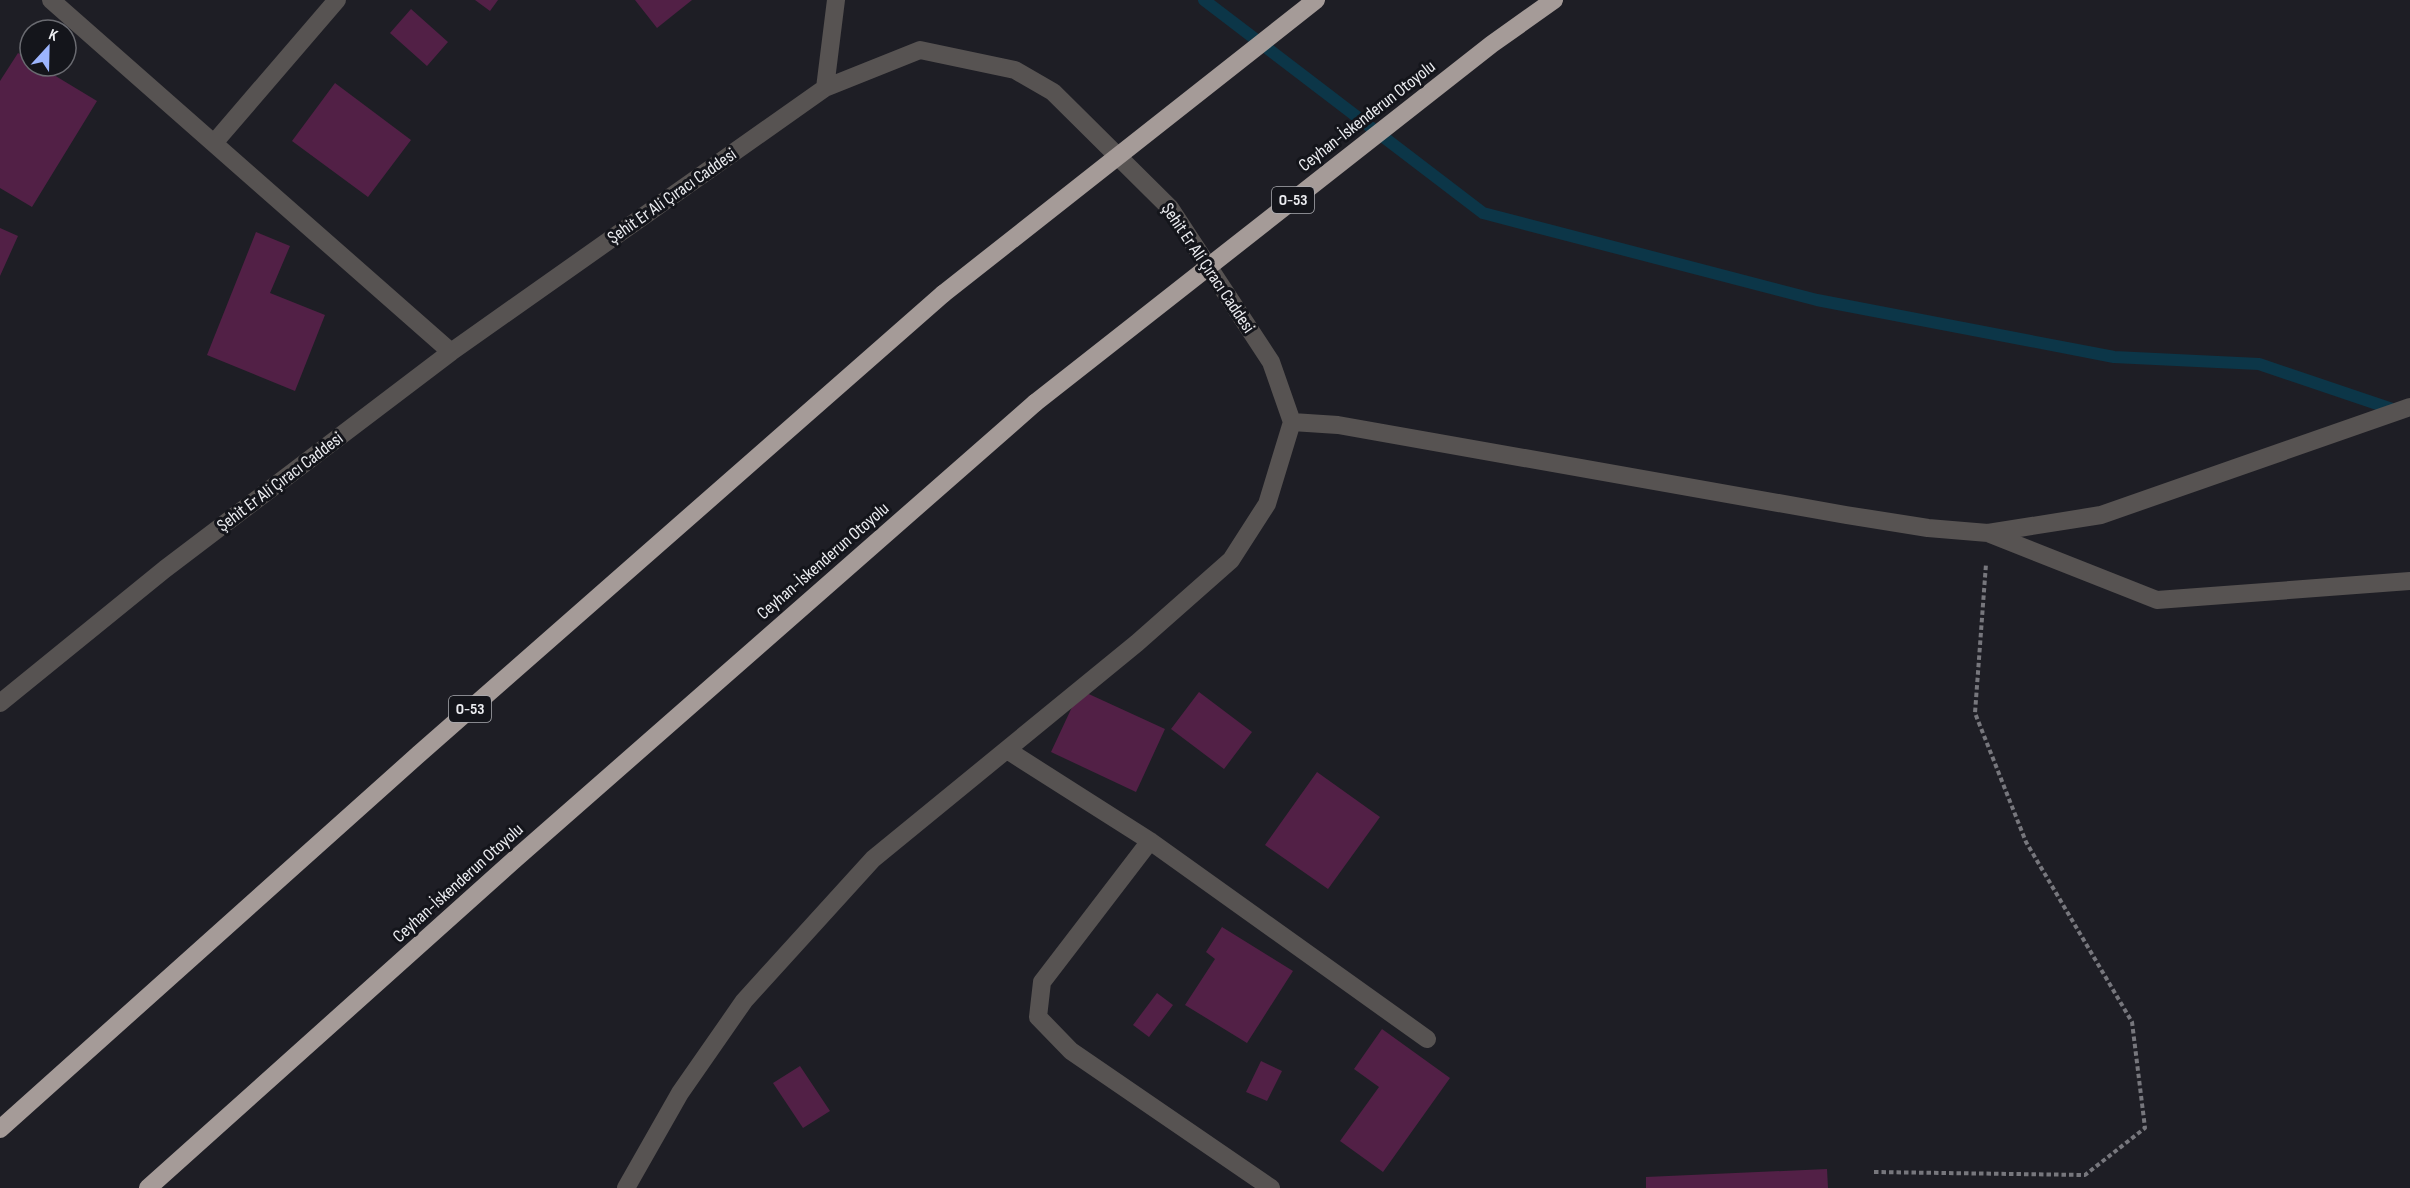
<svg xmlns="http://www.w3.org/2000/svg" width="2410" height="1188" viewBox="0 0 2410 1188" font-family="'Sofia Sans Condensed',sans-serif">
  <rect width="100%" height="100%" fill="#1e1e25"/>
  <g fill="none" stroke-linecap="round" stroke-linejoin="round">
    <!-- stream -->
    <path stroke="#0c3648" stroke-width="12" d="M1204 0 1483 213 1817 300 2114 357 2259 364 2398 411"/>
  </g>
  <!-- building -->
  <path fill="#522046" d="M475 0H498L490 11Z
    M635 0H692L657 28Z
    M411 9 448 42 427 66 390 33Z
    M18 53 30 60V66H39L97 101 32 207 0 188V81Z
    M335 83 411 140 368 197 292 141Z
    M0 228 18 236 0 276Z
    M256 232 290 246 270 293 325 315 295 391 207 355Z
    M1080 690 1165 729 1136 792 1051 752Z
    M1199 692 1252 732 1224 769 1171 729Z
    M1317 772 1380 817 1328 889 1265 845Z
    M1222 927 1293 971 1247 1043 1185 1005 1215 959 1206 952Z
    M1157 993 1173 1005 1149 1037 1133 1025Z
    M1382 1029 1450 1078 1383 1172 1340 1141 1379 1087 1354 1069Z
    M1261 1061 1282 1071 1267 1101 1246 1092Z
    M800 1066 830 1111 803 1128 773 1083Z
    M1827 1169 1828 1188H1646V1177Z"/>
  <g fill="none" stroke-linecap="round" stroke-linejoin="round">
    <!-- path -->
    <path stroke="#77777d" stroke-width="4" stroke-dasharray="4.5 3" stroke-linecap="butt" d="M1874 1172 2085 1175 2145 1128 2132 1022 2026 842 1975 713 1986 564"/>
    <!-- minor -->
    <path stroke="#575352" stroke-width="18" d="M51 0 451 352
      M825 88 836 0
      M214 143 337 0
      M1292 422 1338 425 1846 515 1928 528 1988 533 2101 515 2410 407
      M1990 534 2157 600 2410 581
      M0 703 165 569 451 352 825 88 920 50 1015 70 1053 92 1170 208 1271 362 1292 422
      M1007 750 1150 841 1427 1039
      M1150 841 1042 982 1038 1017 1071 1051 1271 1188
      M626 1188 680 1093 744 1001 873 859 1137 643 1231 560 1267 504 1292 422"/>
    <!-- highway -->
    <path stroke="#a59b98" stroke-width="18" d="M0 1129 419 754 943 294
      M148 1188 514 860 1035 403"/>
    <!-- highway-bridge -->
    <path stroke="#a59b98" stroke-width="18" d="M943 294 1316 0
      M1035 403 1492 44 1554 0"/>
  </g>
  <g text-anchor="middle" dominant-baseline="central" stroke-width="6" stroke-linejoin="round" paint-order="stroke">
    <!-- shield labels -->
    <g fill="#14151b" stroke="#abacb1" stroke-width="1.5">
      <rect x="1272" y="187" width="42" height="26" rx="4.5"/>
      <rect x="449" y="696" width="42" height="26" rx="4.5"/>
    </g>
    <g font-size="16" font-weight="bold" fill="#ecedf1">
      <text x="1293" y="200">O-53</text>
      <text x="470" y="709">O-53</text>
    </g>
    <!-- street labels -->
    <g font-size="18" fill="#ecedf1" stroke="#14151b">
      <text transform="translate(1367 116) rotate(-38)">Ceyhan-İskenderun Otoyolu</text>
      <text transform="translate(672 196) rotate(-35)">Şehit Er Ali Çıracı Caddesi</text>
      <text transform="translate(1208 268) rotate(56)">Şehit Er Ali Çıracı Caddesi</text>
      <text transform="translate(280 482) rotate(-37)">Şehit Er Ali Çıracı Caddesi</text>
      <text transform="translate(823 561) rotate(-41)">Ceyhan-İskenderun Otoyolu</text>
      <text transform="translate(458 883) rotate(-42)">Ceyhan-İskenderun Otoyolu</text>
    </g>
  </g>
  <!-- north arrow -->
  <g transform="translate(48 48) rotate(22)"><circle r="28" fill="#14151b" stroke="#6a6b71" stroke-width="1.5"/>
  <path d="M0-4.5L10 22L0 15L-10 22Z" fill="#9cb4fd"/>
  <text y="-9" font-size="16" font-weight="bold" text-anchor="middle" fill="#ecedf1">K</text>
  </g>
</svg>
